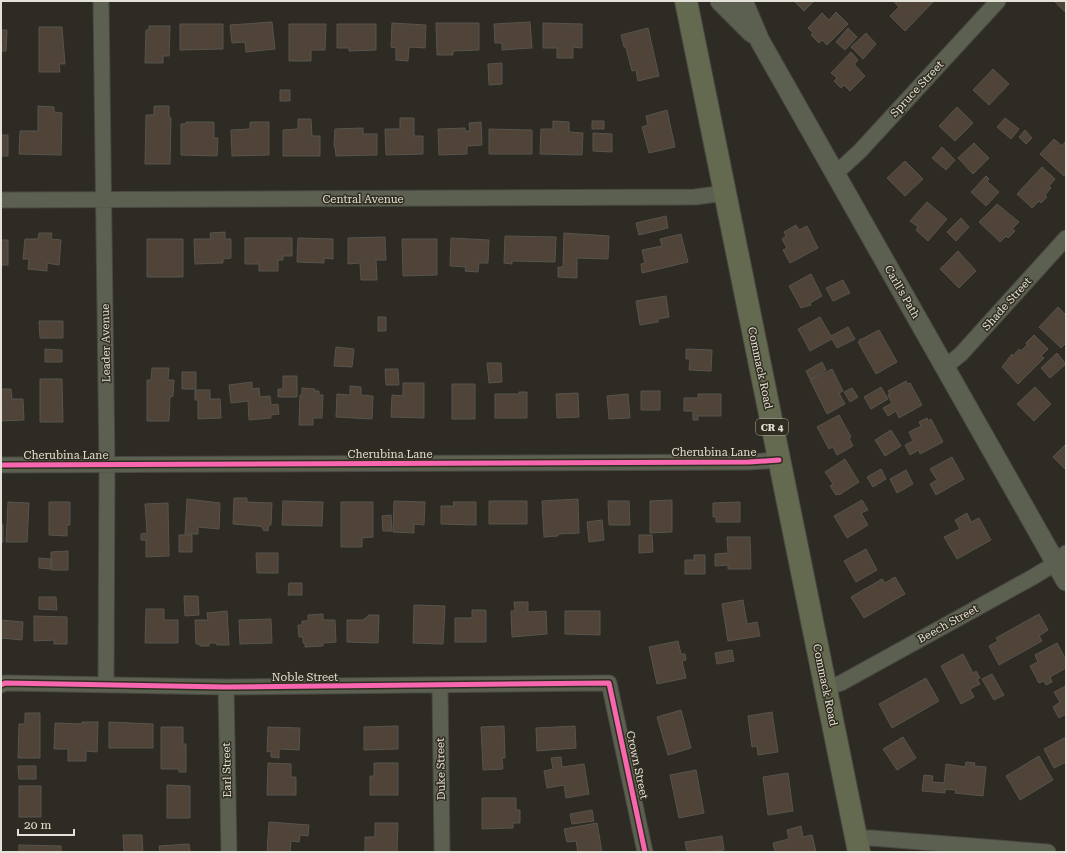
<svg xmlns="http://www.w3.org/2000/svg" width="1067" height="853" viewBox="0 0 1067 853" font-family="'Roboto Serif',serif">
  <rect width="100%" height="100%" fill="#2d2b24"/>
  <!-- building -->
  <path fill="#4f4437" stroke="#57544e" d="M794 1H814L804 11Z
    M893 1H933V2L905 31 890 16 899 7Z
    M1054 1H1066V13Z
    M836 12 848 24 827 45 822 40 819 43 811 35 813 33 808 28 822 13 829 20Z
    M272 22 275 49 246 52 245 42 232 43 230 25Z
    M530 22 532 48 502 50V43H495L494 24Z
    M392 23 426 25 425 48 409 47 408 61 396 60V48L391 47Z
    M436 23H479V50L453 51V55H437Z
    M543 23 582 24V48L573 47V58H557V48H543Z
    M180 24H223V49L180 50Z
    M289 24H326L325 50H311V61H289Z
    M337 24H376V50L349 51V48H337Z
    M149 26H170L169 56H163V63H145L146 30H149Z
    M39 27H62L65 64H59L60 72H39Z
    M648 28 659 76 638 81 636 70 632 71 626 48 624 47 621 35Z
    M848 28 857 37 845 50 836 42Z
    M1 30H7L6 51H1Z
    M866 33 876 44 863 59 851 47Z
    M851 52 858 60 854 64 865 76 850 91 844 85 841 88 834 81 837 78 831 73Z
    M502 63V84L489 85 488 64Z
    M993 69 1009 84 989 105 973 90Z
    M280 90H290V101H280Z
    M38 106 54 107V112L62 113 61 155 19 154 20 131H38Z
    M154 106H169V117L171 118 170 164H145L146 115H154Z
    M957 107 973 123 955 141 939 126Z
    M667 110 675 147 649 153 642 127 648 125 646 116Z
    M400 118H414V136H423V154L386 155 385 129H400Z
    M1005 118 1019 129 1011 139 997 127Z
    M298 119H311L312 136H320V156H283V130L298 129Z
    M553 121 569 122V132L583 133 582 155 540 154 541 129H553Z
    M592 121H604V129H592Z
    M186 122H214V138H218L217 156 181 155V124H186Z
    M250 122H269V155L232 156 231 130 250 129Z
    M481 122 482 145 467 146V154L439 155 438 129 465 128V131H470L469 123Z
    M363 128V134H377V155L336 156 335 147 334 146 335 129Z
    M489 129 532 130V154H489Z
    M1025 130 1032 138 1026 144 1019 137Z
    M593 133 612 134V152L593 151Z
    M1 135H8V156H1Z
    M1054 139 1062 146 1066 141V173L1064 176 1040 154Z
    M974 143 989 158 973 174 958 158Z
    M942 147 955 160 946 170 932 158Z
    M905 161 923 179 905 196 887 178Z
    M1042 167 1055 179 1049 186 1051 188 1045 195 1047 197 1041 203 1039 201 1032 208 1017 194Z
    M986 176 989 179 987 181 999 192 986 206 971 192Z
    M927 202 947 219 928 241 916 230 918 227 910 221Z
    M997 204 1019 222 1012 229 1015 231 1008 238 1006 236 1000 242 979 222Z
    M666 216 668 228 639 235 636 223Z
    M961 218 969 227 956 241 947 232Z
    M796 225 799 230 807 226 818 248 790 263 783 250 787 248 782 239 786 236 784 232Z
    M225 232V239H231V258L223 259V263L195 264 194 239H211L210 233Z
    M39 233H52L51 239 61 240 59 265 47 263V271L28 269 29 259H23L25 239H38Z
    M564 233 609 236 608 259 577 258V278L558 277V267H563Z
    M681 234 688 262 642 273 641 264 645 263 642 250 662 246 660 239Z
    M505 236 556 237 555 262 512 261V264L504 263Z
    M385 237 386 260H376L377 280H361L360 263 348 264V238Z
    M245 238H292V256H283V260H278V271H259V264H245Z
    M298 238 333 239V259L324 258V263L297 262Z
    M451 238 489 240 488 263H479L478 272 465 271 466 267 450 266Z
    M147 239H183V277H147Z
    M402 239H437V275L403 276Z
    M1 240H8V265H1Z
    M958 251 976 271 959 288 940 269Z
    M811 274 822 296 810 303 811 305 801 308 789 286Z
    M843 280 850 293 833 301 826 288Z
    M666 296 669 317 658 319V322L640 325 636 301Z
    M1058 307 1066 315V343L1061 348 1039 327Z
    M378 317H386V331H378Z
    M820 317 831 336 848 327 855 339 837 348 832 339 810 351 798 329Z
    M39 321H63V338H40Z
    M879 330 897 362 876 374 858 342 860 341V339H862Z
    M1034 335 1048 349 1041 356 1044 358 1018 384 1002 367 1012 354 1013 356 1019 349 1021 351 1027 345 1026 343Z
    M336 347 354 349 352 367 334 366Z
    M45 349 62 350V362H45Z
    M686 349 712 350 711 371 689 370 690 359H686Z
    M1057 353 1066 364 1050 378 1041 368Z
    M822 362 826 370 810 379 806 371Z
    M487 363H501L502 382 489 383Z
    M152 368H169L168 380H174L173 396 170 397 169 421H147V380H151Z
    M385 369H398L399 385H386Z
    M832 369 843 391 839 393 845 404 827 414 810 380Z
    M182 372H196V389H182Z
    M283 376H297V397H278V389H283Z
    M40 379H62L63 422H40Z
    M906 381 907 384 910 383 922 405 899 418 896 411 888 416 883 408 892 403 888 395 890 394 888 391Z
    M252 382V389L259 388 260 397 270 396 271 405 278 404 279 414 271 415V418L249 420 248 401 231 403 229 385Z
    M403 383H424V418L391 417 392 395 403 396Z
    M452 384H475V419H452Z
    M350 386 361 387V395L373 396 372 419 336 417 337 394 350 395Z
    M881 387 888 399 871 409 864 397Z
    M1035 387 1051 404 1034 421 1017 404Z
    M302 388 315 389 314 391H319V395H323L322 418H313V425H299L300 395H302Z
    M852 388 858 397 850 402 844 392Z
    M1 389H11L12 399H23L24 420 2 421Z
    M195 390H210V399H220L221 418 198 419V400H195Z
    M641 391H660V410H641Z
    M519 392H527V418H495V394H519Z
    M578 393 579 417 557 418 556 394Z
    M628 394 630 418 609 419 607 396Z
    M698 394H721V416H698V420H693V411H684V398H698Z
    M839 415 851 437 849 438 853 446 837 455 833 447 829 449 817 427Z
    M927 418 928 421 931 419 943 442 920 454 919 450 910 455 905 445 913 441 909 432 921 426 919 422Z
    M891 430 901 446 885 456 875 440Z
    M1066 444V470L1053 457Z
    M952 457 964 479 936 495 930 484 937 480 930 469Z
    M845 459 859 482 839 495 838 494 836 495 830 486 833 484 825 472Z
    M881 469 886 479 873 487 867 477Z
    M906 470 913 484 897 493 890 479Z
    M234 498H247V502L272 503 271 525H269L268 531 263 530V527L257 526 233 524Z
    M187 499 220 503 219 529 198 527V534H185Z
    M578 499 579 533 558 534V536L544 537 542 501Z
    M672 500V532L650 533V501Z
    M862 500 868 510 861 513 868 525 847 538 834 516Z
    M283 501 323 502 322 526 282 525Z
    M394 501 425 502 424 525 414 524V533L393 532Z
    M489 501H527V524H489Z
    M608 501H629L630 525H609Z
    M8 502 29 503 27 542H6Z
    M49 502H70V525H67V536L49 535Z
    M341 502H373V537L362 538V547H341Z
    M453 502H476V525L441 524V506H454Z
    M740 502V522H716V517H713V503Z
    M168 503 169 556 146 557V540H141V534L147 533 145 504Z
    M967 513 971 522 979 518 991 540 957 559 944 537 960 529 955 520Z
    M391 515 392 531H383L382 516Z
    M602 520 604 540 589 542 587 522Z
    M1 524H3V542H1Z
    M179 535H192V552H179Z
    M639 535H652L653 552 639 553Z
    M727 537H750L751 569H728V565L715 566V554L728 553Z
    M866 549 877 570 856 582 844 561Z
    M68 551V570H51V552Z
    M256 553H278V573H257Z
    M694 555H705V574H685V560H694Z
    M39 558 51 559 50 569 39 568Z
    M895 577 905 594 864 618 851 597 882 579 885 583Z
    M289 583H302V595H288Z
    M184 596H198L199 615 185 616Z
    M39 597H56L57 610 39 609Z
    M743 600 747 624 757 622 760 636 728 641 722 604Z
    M514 602H528V612L546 611 547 634 512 637 511 611H515Z
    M414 605 445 606 443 644 413 643Z
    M146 609H164V620H178V643H145Z
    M472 610H486V642H455V618H472Z
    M227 611 229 645H217L216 643H209V646H200V644H196L195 620H208L207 613Z
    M565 611H600V635L565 634Z
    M323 614V620H335L336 642 323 643V646L305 647V643H303V637H299L298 625H302V621H308V615Z
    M1039 614 1048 630 1039 636 1042 641 999 665 989 646 998 641 996 638Z
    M369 615H379L378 643 347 642V620H363Z
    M34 616 67 617V644H54V640L34 641Z
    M271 619 272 643 240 644 239 620Z
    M1 620 23 622 22 640 2 638 1 646Z
    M678 641 681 654H685L686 660 682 661 686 678 657 684 649 647Z
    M1057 643 1066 660V668L1050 677 1052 682 1046 685 1044 681 1039 683 1030 666 1038 662 1035 655Z
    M732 650 734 661 717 664 715 653Z
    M963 654 973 673 976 671 980 678 977 679 980 684 970 689 974 697 961 704 941 666Z
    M992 674 1004 695 994 700 982 679Z
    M926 678 939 701 892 728 879 704Z
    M1066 686V714L1059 718 1053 707 1060 702 1054 692Z
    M681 710 691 748 668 755 657 717Z
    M772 712 778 752 758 755 757 746 752 747 748 716Z
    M25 713H40V758H18L19 724H25Z
    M82 722H98L97 752 86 751V761H68V749H54L55 723 82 724Z
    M109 722 153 724V748H109Z
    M398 726V749L364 750V727Z
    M504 726 505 758H502L503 769 483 770 481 727Z
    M575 726 576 748 537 751 536 728Z
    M161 727H183V744H186V772H179V769H161Z
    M268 727 300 728 299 750 279 749V758L271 757V751L267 752Z
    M903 737 916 758 897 770 883 749Z
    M1066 737V762L1054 768 1044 749Z
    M1039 756 1053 780 1020 800 1006 776Z
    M561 757 562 767 584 764 589 794 566 798 564 785 547 788 544 771 553 769 551 758Z
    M966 762 975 763 974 766 986 767 983 796 955 793 956 790 945 789V793L922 791 924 775 933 776 932 782 944 783 946 764 965 767Z
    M268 763 291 764V777H296V795H267Z
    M374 763H398V795H370V776H374Z
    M18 766H36V779H19Z
    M696 770 704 813 679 818 670 775Z
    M788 773 793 811 768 815 763 777Z
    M167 785 190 786V818H167Z
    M19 786H41V817H19Z
    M482 798H516V810H520V823H513V828L482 829Z
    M592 810 594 821 572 824 570 814Z
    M269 822 309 825 308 836 300 835 299 842 291 841 290 852H267Z
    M375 823H398L397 852H365V837H375Z
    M597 823 602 852H578L576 841 567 842 564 829Z
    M801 826 803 837 812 835 816 852H775L773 843 789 839 787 830Z
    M123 835H142L143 852H124Z
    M722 836 724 850 710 852H687L685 842Z
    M189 844 190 852H160L159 846Z
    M19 845 61 846V852H19Z"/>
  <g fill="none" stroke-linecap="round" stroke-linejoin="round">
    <!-- minor casing -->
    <g stroke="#494742" stroke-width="17">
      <path id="minor" d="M101 1 107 466 106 684
        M835 174 860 151 998 1
        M1 200 695 197 725 193
        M945 367 961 354 1066 238
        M1 465 749 462 779 460
        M1 685 5 683 226 687 609 683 645 852
        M440 685 442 852
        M226 687 229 852
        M826 688 841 683 1033 577 1056 563 1066 553
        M856 838H871L1048 852"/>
    </g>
    <!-- tertiary casing -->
    <g stroke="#494742" stroke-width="21">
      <path id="tertiary" d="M720 1 752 33
        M743 1 760 41 1066 581"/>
    </g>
    <!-- primary casing -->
    <g stroke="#494742" stroke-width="24">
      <path id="primary" d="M686 1 859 852"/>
    </g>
    <!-- minor -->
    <use href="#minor" stroke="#5c6050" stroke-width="15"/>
    <!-- tertiary -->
    <use href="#tertiary" stroke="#5c6050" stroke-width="19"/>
    <!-- primary -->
    <use href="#primary" stroke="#636a50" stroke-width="22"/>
    <!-- cycleway casing -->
    <g stroke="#312d20" stroke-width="8">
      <path id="cycleway" d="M1 465 749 462 779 460
        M1 685 5 683 226 687 609 683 645 852"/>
    </g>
    <!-- cycleway -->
    <use href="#cycleway" stroke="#f766af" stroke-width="5"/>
  </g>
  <g text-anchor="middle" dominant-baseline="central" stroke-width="3" stroke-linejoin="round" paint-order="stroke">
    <!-- shield labels -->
    <rect fill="#312d20" stroke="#aeaba2" stroke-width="1" x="756" y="419" width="32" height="16" rx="3"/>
    <g font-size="10" font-weight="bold" fill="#e4e1d9">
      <text x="772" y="427">CR 4</text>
    </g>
    <!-- street labels -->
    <g font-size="11" fill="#e4e1d9" stroke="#312d20">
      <text transform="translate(917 89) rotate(-47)">Spruce Street</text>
      <text x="363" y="199">Central Avenue</text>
      <text transform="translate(902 292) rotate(60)">Carll's Path</text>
      <text transform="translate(1007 304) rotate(-48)">Shade Street</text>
      <text transform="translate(106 343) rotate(-91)">Leader Avenue</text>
      <text transform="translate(760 368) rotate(78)">Commack Road</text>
      <text x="714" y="452">Cherubina Lane</text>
      <text x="390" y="454">Cherubina Lane</text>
      <text x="66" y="455">Cherubina Lane</text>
      <text transform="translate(948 624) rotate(-29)">Beech Street</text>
      <text x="305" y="677">Noble Street</text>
      <text transform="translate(825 685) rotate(78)">Commack Road</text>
      <text transform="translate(637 765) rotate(78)">Crown Street</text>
      <text transform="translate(441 769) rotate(-91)">Duke Street</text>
      <text transform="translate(227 770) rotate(-91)">Earl Street</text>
    </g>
  </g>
  <!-- border -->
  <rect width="1067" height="853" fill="none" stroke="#e4e1d9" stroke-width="4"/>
  <!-- scale -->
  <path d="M18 829v6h56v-6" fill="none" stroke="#e4e1d9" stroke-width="2"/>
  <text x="24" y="829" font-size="12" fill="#e4e1d9" stroke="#312d20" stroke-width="3" paint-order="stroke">20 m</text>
</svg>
